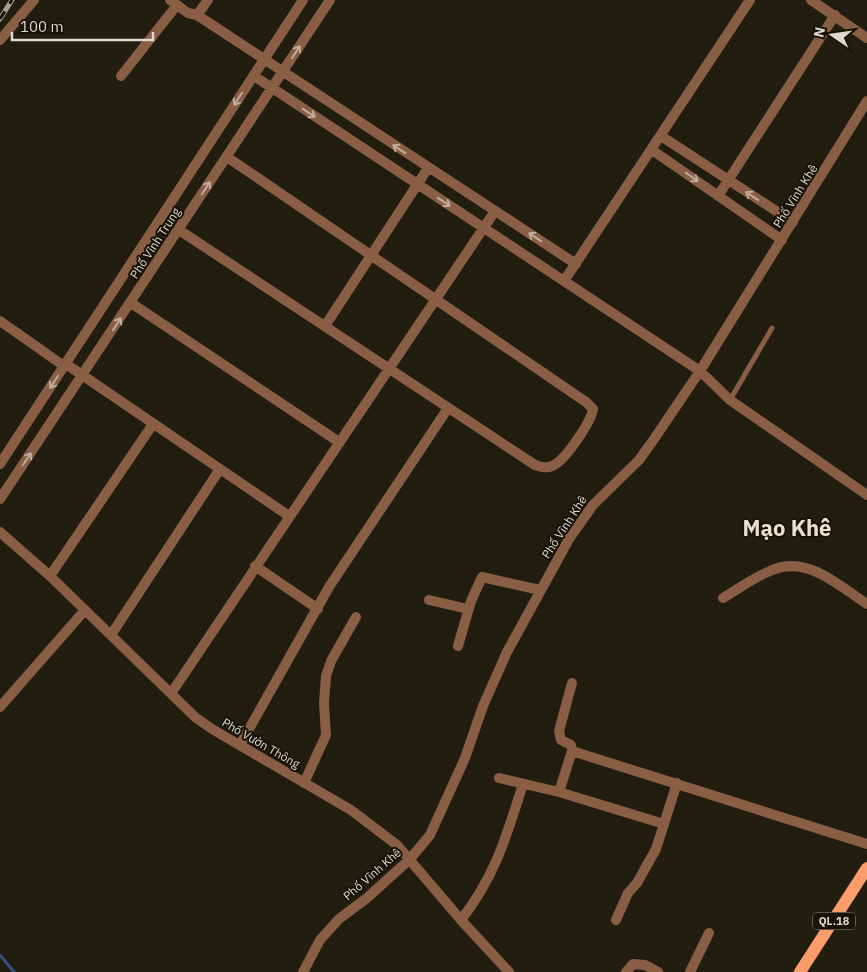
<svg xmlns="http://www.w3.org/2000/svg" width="867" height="972" viewBox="0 0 867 972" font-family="'IBM Plex Sans',sans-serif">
  <rect width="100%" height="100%" fill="#211d0f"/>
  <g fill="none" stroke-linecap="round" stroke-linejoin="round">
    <!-- stream -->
    <path stroke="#374f85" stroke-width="3" d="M0 955 14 972"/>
    <!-- service -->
    <path stroke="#8a5d45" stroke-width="5" d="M730 400 772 328"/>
    <!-- minor -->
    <path stroke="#8a5d45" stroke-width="10" d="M170 0 188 13 197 15 208 0
      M811 0 867 38
      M197 15 576 264
      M0 40 34 0
      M121 76 177 5
      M254 76 700 371 730 400 867 495
      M661 136 793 222
      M652 150 782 240
      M718 196 835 15
      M179 230 535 465C541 467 548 469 554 465 566 459 591 422 593 409L586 402 227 157
      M564 281 750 0
      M131 303 339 442
      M0 321 64 366
      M325 326 428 168
      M66 364 289 516
      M0 464 303 0
      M0 499 330 0
      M0 532 50 576 195 717 212 729 351 810 397 845 461 920 509 972
      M255 566 318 609
      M50 576 153 424
      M723 598C738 589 753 578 770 571 806 554 838 585 867 604
      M429 600 468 609
      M111 635 220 469
      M458 646 471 601 482 577 540 590
      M172 692 495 211
      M0 707 85 610
      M240 745 329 587 448 408
      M572 751 867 844
      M499 778 559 792 664 824
      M304 783 326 735 324 703 326 676 331 661 356 617
      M559 792 572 751 571 745 561 740 559 731 572 683
      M461 920C496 875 506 837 523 784
      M616 920 628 893 637 883 656 849 677 783
      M303 972 320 940 339 919 367 898 410 859 430 835 465 758 483 706 507 652 569 539 593 505 639 460 652 442 700 371 867 101
      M626 972 633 964 645 965 658 972
      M690 972 709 933"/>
    <!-- primary -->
    <path stroke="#fb9d6a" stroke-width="12" d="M800 972 867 868"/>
    <!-- rail casing -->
    <g stroke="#a3a096" stroke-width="5">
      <path id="rail" d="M0 19 12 0"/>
    </g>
    <!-- rail -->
    <use href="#rail" stroke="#181306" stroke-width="3" stroke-dasharray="9" stroke-linecap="butt"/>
  </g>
  <!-- one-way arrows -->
  <defs><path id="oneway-shaft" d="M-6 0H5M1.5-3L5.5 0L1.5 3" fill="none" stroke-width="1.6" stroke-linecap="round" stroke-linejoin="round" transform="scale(1.25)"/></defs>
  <g stroke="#bfaea0">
    <use href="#oneway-shaft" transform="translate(296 52) rotate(-57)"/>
    <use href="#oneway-shaft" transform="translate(238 99) rotate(123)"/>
    <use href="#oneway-shaft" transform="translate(309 113) rotate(33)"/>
    <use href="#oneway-shaft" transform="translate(399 149) rotate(-147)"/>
    <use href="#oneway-shaft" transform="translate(692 177) rotate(35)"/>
    <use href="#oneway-shaft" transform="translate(206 188) rotate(-57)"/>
    <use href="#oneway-shaft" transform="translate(752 196) rotate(-147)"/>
    <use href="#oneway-shaft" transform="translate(444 202) rotate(33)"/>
    <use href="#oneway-shaft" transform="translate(535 237) rotate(-147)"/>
    <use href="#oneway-shaft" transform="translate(117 324) rotate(-57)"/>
    <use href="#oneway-shaft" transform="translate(54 382) rotate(123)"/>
    <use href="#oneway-shaft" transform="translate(27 459) rotate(-56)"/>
  </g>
  <g text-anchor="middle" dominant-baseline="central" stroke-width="4" stroke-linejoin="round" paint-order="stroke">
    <!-- shield labels -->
    <rect fill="#181306" stroke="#a19e94" stroke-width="1" x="813" y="912.5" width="42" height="17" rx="4"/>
    <g font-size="11" font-weight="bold" fill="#dcdad1">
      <text x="834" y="921">QL.18</text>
    </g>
    <!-- street labels -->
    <g font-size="12" fill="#dcdad1" stroke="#181306">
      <text transform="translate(795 196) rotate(-58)">Phố Vĩnh Khê</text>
      <text transform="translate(155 243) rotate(-57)">Phố Vĩnh Trung</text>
      <text transform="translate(564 527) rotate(-57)">Phố Vĩnh Khê</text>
      <text transform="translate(261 743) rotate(30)">Phố Vườn Thông</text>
      <text transform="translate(372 874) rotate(-41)">Phố Vĩnh Khê</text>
    </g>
    <!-- town labels -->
    <g font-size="22" font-weight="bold" fill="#e7e1cf" stroke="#181306">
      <text x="787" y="527">Mạo Khê</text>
    </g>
  </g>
  <!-- north arrow -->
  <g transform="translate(832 35) rotate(283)" stroke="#181306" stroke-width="4" paint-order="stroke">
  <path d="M0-4L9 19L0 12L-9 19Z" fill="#dcdad1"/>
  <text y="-8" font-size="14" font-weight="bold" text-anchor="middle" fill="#dcdad1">N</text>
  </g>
  <!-- scale -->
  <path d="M12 32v8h141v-8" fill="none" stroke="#dcdad1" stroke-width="2.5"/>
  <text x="20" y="32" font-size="15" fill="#dcdad1" stroke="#181306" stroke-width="4" paint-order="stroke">100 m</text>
</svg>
